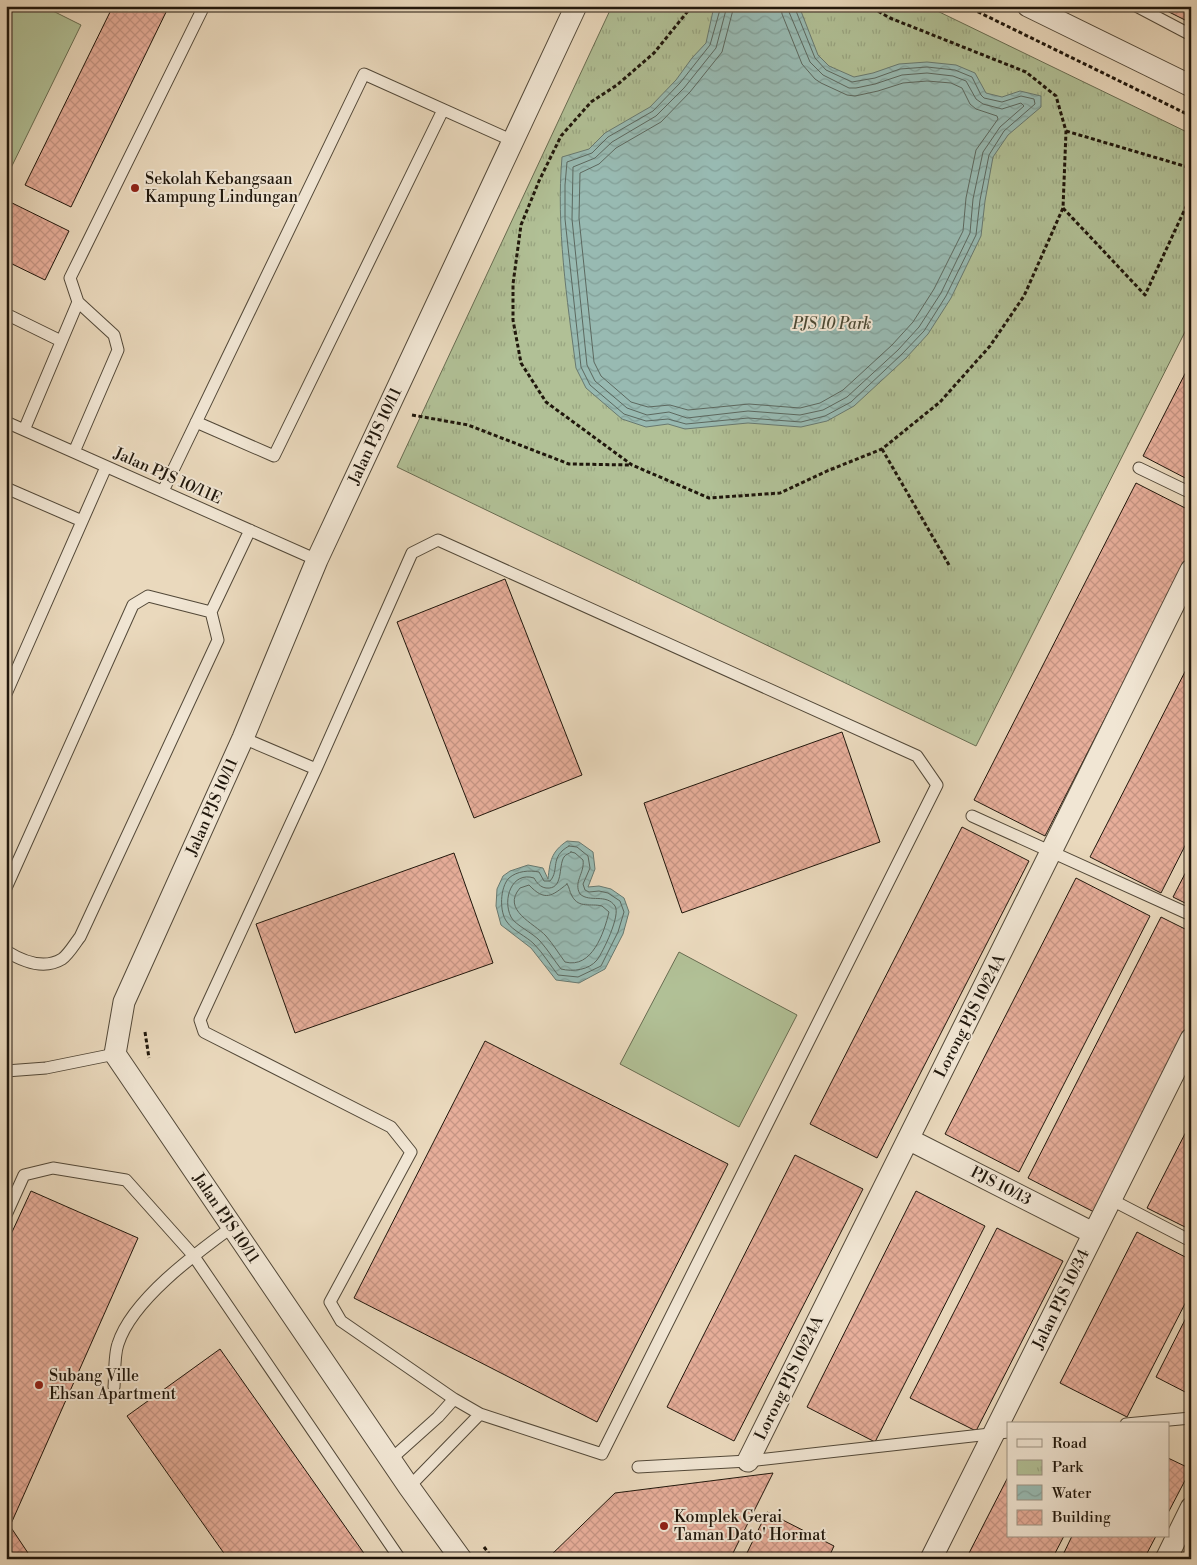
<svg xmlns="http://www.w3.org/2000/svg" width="1197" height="1565" viewBox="0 0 1197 1565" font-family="'Libre Bodoni',serif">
  <defs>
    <pattern id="park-tufts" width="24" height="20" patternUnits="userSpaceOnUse" patternTransform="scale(1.25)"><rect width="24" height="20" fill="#b1c096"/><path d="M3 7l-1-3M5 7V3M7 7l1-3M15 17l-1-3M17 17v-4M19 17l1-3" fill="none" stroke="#98a480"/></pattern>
    <pattern id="water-waves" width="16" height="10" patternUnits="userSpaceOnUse" patternTransform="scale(1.25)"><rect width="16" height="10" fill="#98bab2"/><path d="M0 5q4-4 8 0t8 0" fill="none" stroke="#839f98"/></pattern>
    <pattern id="building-cross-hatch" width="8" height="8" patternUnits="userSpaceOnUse" patternTransform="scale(1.25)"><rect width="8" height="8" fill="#e7ae9a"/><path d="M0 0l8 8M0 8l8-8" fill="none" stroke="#c69584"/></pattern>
  </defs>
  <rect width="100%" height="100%" fill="#ead9bd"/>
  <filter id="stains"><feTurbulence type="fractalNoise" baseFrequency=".004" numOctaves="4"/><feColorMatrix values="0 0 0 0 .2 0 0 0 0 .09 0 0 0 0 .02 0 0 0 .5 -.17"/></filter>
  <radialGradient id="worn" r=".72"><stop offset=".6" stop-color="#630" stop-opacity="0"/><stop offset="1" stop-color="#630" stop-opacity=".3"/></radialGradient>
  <!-- green -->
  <path fill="#b1c096" stroke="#686c51" d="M6 6H43L81 25 7 176Z
    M679 952 797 1015 739 1127 620 1064Z"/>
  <!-- park -->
  <path fill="url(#park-tufts)" stroke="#686c51" d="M612 6H927L1191 134V320L976 746 397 467Z"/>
  <!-- water -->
  <path fill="url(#water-waves)" stroke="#687970" d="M717 6H799L818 55 829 66 854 77 873 73 899 64 927 62 956 65 975 73 986 93 1002 97 1020 91 1041 96V107L1008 135 993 157 985 201 981 236 951 298 928 334 906 358 854 406 827 421 801 427 748 423 685 429 668 424 646 427 622 419 586 388 576 368C567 299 556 227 562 157L589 149 605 133 650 107 676 80 692 58 706 43 713 11Z
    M567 841 579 842 593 852 595 869 588 887 599 886 611 889 624 898 629 912 623 934 605 969 579 983 556 980 531 948 501 925 496 906 497 889 503 876 510 871 528 865 543 868 548 879C550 861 551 852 567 841Z"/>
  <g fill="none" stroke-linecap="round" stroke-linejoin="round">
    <!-- shore -->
    <path stroke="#5c685f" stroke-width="1" d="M721 6 710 45 680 83 653 111 608 137 592 153 567 162 565 185V219L581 367 590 385 624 414 646 421 668 419 686 424 748 418 801 422 825 416 851 402 902 354 924 331 946 296 976 235 980 200 989 155 1004 131 1035 104 1034 99 1021 96 1002 102 984 98 981 95 972 77 955 70 927 67 900 69 875 78 852 82 826 70 815 58 794 6
      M727 6 716 48 684 88 656 116 612 142 595 158 573 167 572 219 587 365 595 381 627 408 647 415 669 412 687 418 748 411 800 415 823 410 847 397 898 350 919 327 941 293 970 233 973 199 983 152 1000 127 1024 106 1021 103 1002 109 983 104 976 99 966 81 953 76 927 73 902 75 875 84 856 88H849L823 75 810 62 789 12 788 6
      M734 6 722 52 690 92 661 122 616 148 599 164 580 173 579 218 594 362 601 376 631 402 648 407 670 405 688 410 749 404 800 408 820 403 843 390 892 345 913 322 934 289 963 231 966 198 976 150 998 119 997 116 976 109 970 104 962 88 951 83 927 81 903 83 878 91 855 96 847 95 821 83 815 79 802 64 782 14 781 6
      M569 846 577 847 588 856 590 868 583 884 585 890 589 892 599 891 608 893 620 901 624 912 618 932 601 966 578 977 558 975C550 965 543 953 534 944 526 936 513 931 507 922 499 912 500 887 509 878 517 871 529 870 539 872L544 881H550C560 870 549 857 569 846Z
      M571 852 575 853 583 860C585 873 573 882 580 894 590 903 606 893 615 906 621 915 603 952 597 960 589 970 573 972 561 969 554 960 548 950 540 941 533 933 515 925 511 917 502 899 512 871 534 878 537 883 540 887 546 888 564 890 558 866 564 857 566 854 569 854 571 852Z
      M567 884C570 888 569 891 572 896 579 909 591 903 602 906L609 912C604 933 592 969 565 962 559 954 553 944 546 936 534 923 501 910 520 888L529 885C545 902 552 896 567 884Z"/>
  </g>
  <!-- building -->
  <path fill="url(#building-cross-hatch)" stroke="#20170c" d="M113 6H169L71 207 25 185Z
    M1157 6H1191V23Z
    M6 200 69 231 45 280 6 261Z
    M1191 362V481L1143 456Z
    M1136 483 1191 511V550L1045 836 974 800Z
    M505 579 582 775 474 818 397 622Z
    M1191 660V834L1161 893 1090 857Z
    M842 732 880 842 682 913 644 803Z
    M962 827 1029 861 877 1158 810 1124Z
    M454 853 493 963 295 1033 256 924Z
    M1191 862V906L1173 897Z
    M1076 878 1150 916 1019 1172 945 1134Z
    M1161 917 1191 932V1023L1094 1212 1028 1178Z
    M485 1041 728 1164 597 1422 354 1298Z
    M1191 1122V1230L1147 1208Z
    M795 1155 863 1189 734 1441 667 1407Z
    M31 1191 138 1238 10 1526 32 1559H6V1245Z
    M916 1191 985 1226 875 1442 807 1407Z
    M997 1228 1063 1261 976 1431 910 1398Z
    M1137 1232 1191 1260V1292L1127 1417 1060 1383Z
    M1191 1308V1395L1156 1377Z
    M220 1349 368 1559H228L127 1416Z
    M1168 1458 1191 1469 1168 1513Z
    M773 1473 730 1559H547L615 1493Z
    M1008 1477V1536H1064L1052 1559H966Z
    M767 1512 834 1546 828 1559H744Z
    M1072 1536H1156L1144 1559H1061Z"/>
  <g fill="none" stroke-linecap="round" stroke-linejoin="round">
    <!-- service casing -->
    <g stroke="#524838" stroke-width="13">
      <path id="service" d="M1136 6 1191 35
        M6 314 61 341
        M6 422 317 560
        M196 422 274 456 443 110
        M24 430 78 302
        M74 452 118 350 114 335 78 302 70 278 204 6
        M1139 468 1191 493
        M6 488 82 521
        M163 491 364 74 513 141
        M438 540 917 756 937 785 602 1454 480 1414 454 1399 341 1321 330 1302 411 1152 391 1127 204 1032 200 1020 316 769 412 553Z
        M6 694 106 467
        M243 738 316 769
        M972 816 1191 915
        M6 888 133 605 148 596 211 612
        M6 951C22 961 44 970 62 959 69 954 75 943 80 937L218 640 211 612 250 530
        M6 1071 46 1068 115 1054
        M1110 1199 1191 1241
        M6 1215 24 1175 53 1168 126 1180 193 1255 400 1559
        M114 1387C115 1374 114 1355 118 1344 132 1300 195 1254 232 1227
        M1126 1424 1191 1418
        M390 1460 438 1417 454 1399
        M638 1467 748 1461 1008 1432
        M409 1487 480 1414"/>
    </g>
    <!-- minor casing -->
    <g stroke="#524838" stroke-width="23">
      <path id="minor" d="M1028 6 1191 86
        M908 1139 1093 1233
        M748 1461 1191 570
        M461 1559 409 1487 115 1054 124 1002 243 738 317 560 576 6
        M931 1559 1191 1039
        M1166 1559 1191 1508"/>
    </g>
    <!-- path -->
    <path stroke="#20170c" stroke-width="3" stroke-dasharray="4 2.5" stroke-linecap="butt" d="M692 6 654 53 617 85 591 102 561 136 539 181 521 225 513 284V320L521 363 546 402 632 465 709 498 780 493 827 471 882 449 940 402 990 346 1024 296 1063 208 1066 131 1056 96 1026 72 890 18 869 6
      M966 6 1191 116
      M1066 131 1191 168
      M1063 208 1145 295 1191 196
      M412 415 468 425 569 464 632 465
      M882 449 949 565
      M145 1032 149 1058
      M484 1547 493 1559"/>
    <!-- service -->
    <use href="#service" stroke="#f1e6d4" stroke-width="11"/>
    <!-- minor -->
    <use href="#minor" stroke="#f1e6d4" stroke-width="21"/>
  </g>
  <!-- markers -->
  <g fill="#8f2418" stroke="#f1e6d4" stroke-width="2">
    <circle cx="135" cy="188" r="5"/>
    <circle cx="39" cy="1385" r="5"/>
    <circle cx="664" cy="1526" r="5"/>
  </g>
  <g text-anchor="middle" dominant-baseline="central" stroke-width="4" stroke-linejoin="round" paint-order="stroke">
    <!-- poi labels -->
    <g font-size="16" fill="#20170c" stroke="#f1e6d4" text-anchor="start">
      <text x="145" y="179">Sekolah Kebangsaan<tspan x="145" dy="18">Kampung Lindungan</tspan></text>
      <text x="49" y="1376">Subang Ville<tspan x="49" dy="18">Ehsan Apartment</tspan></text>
      <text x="674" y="1517">Komplek Gerai<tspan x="674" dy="18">Taman Dato' Hormat</tspan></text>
    </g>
    <!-- park labels -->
    <g font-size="16" font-style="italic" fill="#4c4a35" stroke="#f1e6d4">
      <text x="832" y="324">PJS 10 Park</text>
    </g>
    <!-- street labels -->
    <g font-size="16" fill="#20170c" stroke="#f1e6d4">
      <text transform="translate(375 436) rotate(-65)">Jalan PJS 10/11</text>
      <text transform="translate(168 476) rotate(24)">Jalan PJS 10/11E</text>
      <text transform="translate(212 807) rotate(-66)">Jalan PJS 10/11</text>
      <text transform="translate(970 1016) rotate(-63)">Lorong PJS 10/24A</text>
      <text transform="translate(1001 1186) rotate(27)">PJS 10/13</text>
      <text transform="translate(226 1218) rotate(56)">Jalan PJS 10/11</text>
      <text transform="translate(1061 1299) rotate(-64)">Jalan PJS 10/34</text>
      <text transform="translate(789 1378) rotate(-64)">Lorong PJS 10/24A</text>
    </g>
  </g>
  <!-- margin -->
  <rect width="1197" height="1565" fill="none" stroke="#ead9bd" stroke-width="25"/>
  <rect x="8" y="8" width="1182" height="1550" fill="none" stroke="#20170c" stroke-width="2.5"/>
  <rect x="12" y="12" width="1172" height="1540" fill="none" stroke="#20170c"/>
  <!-- legend -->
  <rect x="1007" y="1422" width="162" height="115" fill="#f1e6d4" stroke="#9d9384"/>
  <rect x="1017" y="1439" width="25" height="8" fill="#f1e6d4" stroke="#9d9384"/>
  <text x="1052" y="1448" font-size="15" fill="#20170c">Road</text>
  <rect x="1017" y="1460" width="25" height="15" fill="url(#park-tufts)" stroke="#9d9384"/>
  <text x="1052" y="1472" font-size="15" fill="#20170c">Park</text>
  <rect x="1017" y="1485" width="25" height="15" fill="url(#water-waves)" stroke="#9d9384"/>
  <text x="1052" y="1498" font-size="15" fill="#20170c">Water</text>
  <rect x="1017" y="1510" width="25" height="15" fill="url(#building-cross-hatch)" stroke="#9d9384"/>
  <text x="1052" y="1522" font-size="15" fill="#20170c">Building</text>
  <rect width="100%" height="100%" filter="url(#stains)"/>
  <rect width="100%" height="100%" fill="url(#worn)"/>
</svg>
